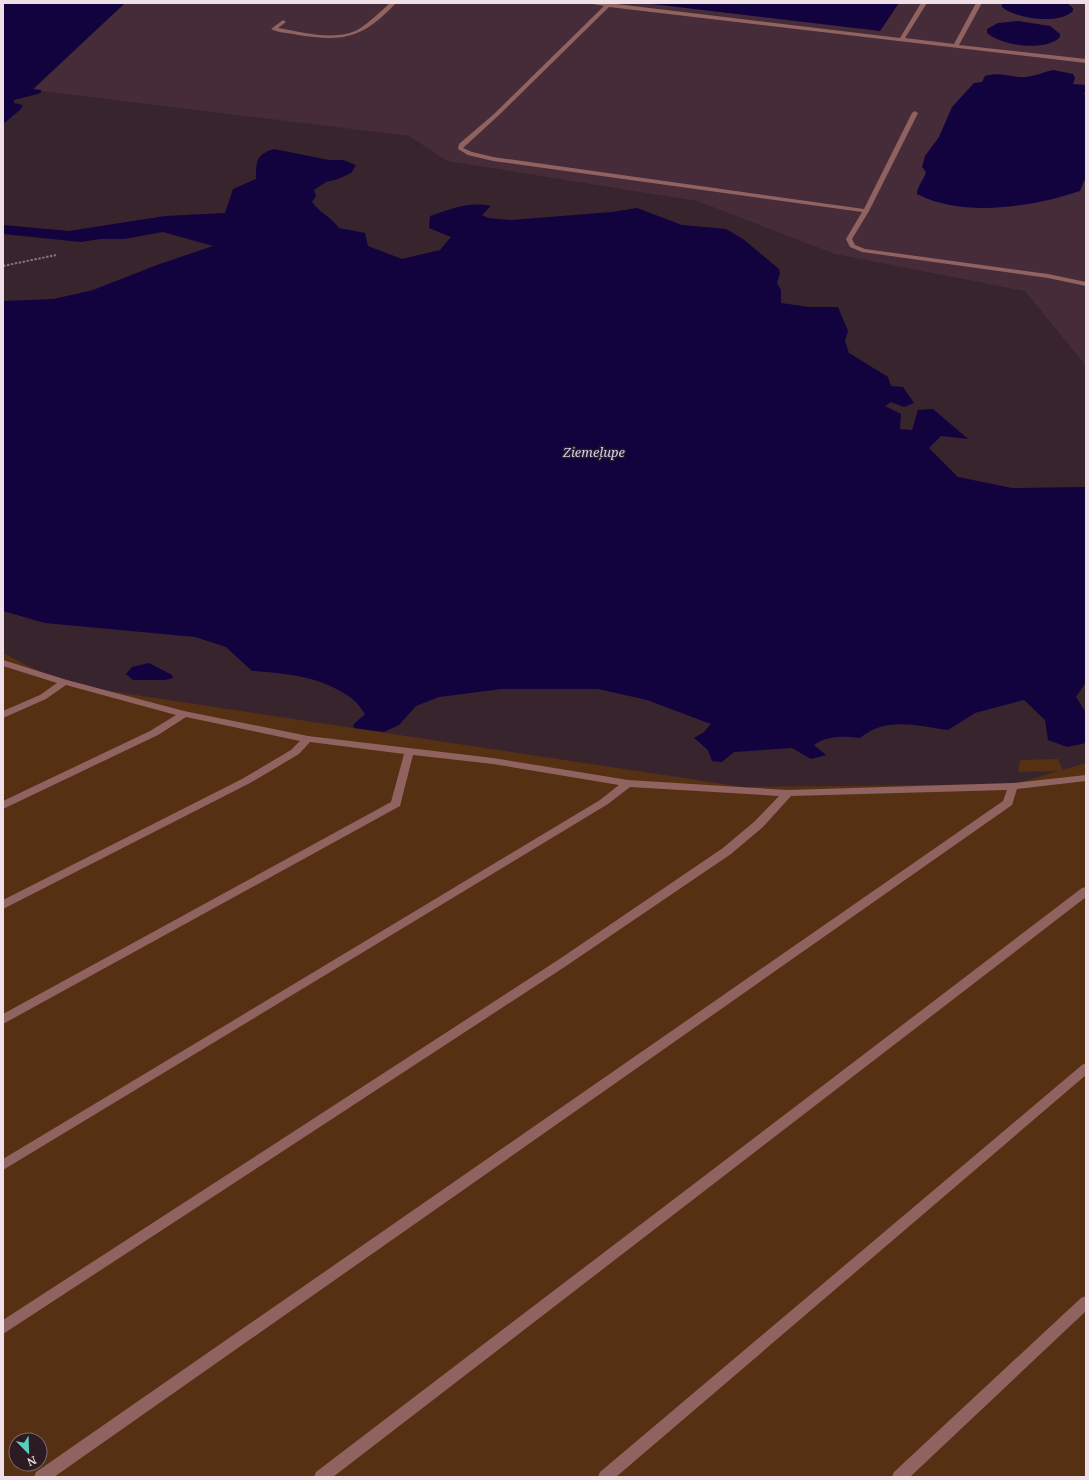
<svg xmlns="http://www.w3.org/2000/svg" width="1089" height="1480" viewBox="0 0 1089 1480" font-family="'Noto Serif',serif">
  <rect width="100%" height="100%" fill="#38242d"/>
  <!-- built -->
  <path fill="#452c38" d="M125 3H1086V366L1025 291 835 254 697 201 447 161 409 136 33 90Z"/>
  <!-- green -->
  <path fill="#553013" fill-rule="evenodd" d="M3 653 63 684 743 787 1014 784 1058 771 1018 772 1020 760 1058 759 1063 770 1086 763V1477H3ZM16 1440H40V1464H16Z"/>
  <!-- water -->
  <path fill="#12023e" d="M3 3H125L33 89 41 90V93L14 100V103L23 105 20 110 3 124Z
    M644 3H899L880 31Z
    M1002 3H1067L1073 8V11C1059 25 1016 19 1002 7Z
    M1018 21 1050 26 1060 34V37C1046 52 1002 46 987 33V29L998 23Z
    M1053 70 1073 74 1075 78 1073 84 1086 85V92L1084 93 1086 97V176L1080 191C1033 207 963 218 917 194 917 186 924 180 926 172L922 167 925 156 939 137 952 107 974 83 982 82 985 76C1001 71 1011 78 1026 77 1035 76 1044 72 1053 70Z
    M274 149 329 160H343L356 165 351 173 338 179 326 182 314 190 316 196 312 202C320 213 331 217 339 228L365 233 368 246 402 259 440 250 451 237 429 228 430 216C451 209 469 201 491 206L482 215 488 218 511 220 612 212 637 208 682 225 726 229 743 239 779 269 780 273 777 283 781 290V303L809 307H838L848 331 845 341 849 353 888 377 891 386 903 387 914 403 904 407 891 402 885 406 901 414 900 429 912 430 918 410 933 409 968 439 941 436 929 448 958 477 1012 488 1086 487V682L1076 697 1086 713V743L1067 747 1048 740 1045 720 1024 700 975 713 948 730C917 726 886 716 860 738 844 736 828 735 814 745L826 755 811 759 792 748 734 752 722 762 712 761 708 750 694 738 704 732 711 724 647 700 598 689H502L439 697 416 706 399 725 384 732 354 728 353 725 365 714C361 708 356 701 350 697 321 677 286 673 252 671L226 647 195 637 45 623 3 611V301L54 299 93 290 157 265 213 246 163 232 124 239H100L81 242 3 234V225L69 231 165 216 225 213 233 189 256 179C256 162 256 154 274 149Z
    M149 663 172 675 173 678 165 680H133L126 674 132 667Z"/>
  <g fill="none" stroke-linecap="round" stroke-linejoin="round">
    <!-- path -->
    <path stroke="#85737b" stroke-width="2" stroke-dasharray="2.5 1.5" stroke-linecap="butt" d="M3 266 56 255"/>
    <!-- minor -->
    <path fill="#906361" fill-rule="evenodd" d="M390 3H396C363 38 345 42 298 35 290 33 278 33 271 29L283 20 286 22 278 28C303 32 336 42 359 29 370 22 380 12 390 3Z
      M587 3H608L900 38 921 3H927L905 38 954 44 976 3H982L959 45 1086 59V63L609 7 498 116 463 148 472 152 493 157 864 209 912 113 915 111 918 113 869 211 852 239 855 245 865 249 1048 274 1086 282V286L1048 278 862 252 850 247 846 239 862 212 493 161 468 155 458 149 459 144 494 114 604 6Z
      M3 660 67 680 184 711 308 736 493 758 628 780 788 790 1013 783 1086 775V781L1017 789 1012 805 54 1477H34L36 1472 1003 801 1007 790 791 796 763 827 731 854 566 966 3 1334V1320L558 960 723 848 755 821 779 796 630 787 608 804 3 1170V1159L600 800 619 785 493 764 413 755 400 806 3 1024V1014L391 802 404 754 310 742 299 754 250 783 3 909V900L242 779 291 750 300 741 186 717 158 735 3 809V801L150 731 176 715 66 685 46 699 3 718V711L40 695 57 683 3 666Z
      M1086 887V897L333 1477H314L316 1472 1082 888Z
      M1086 1063V1075L616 1477H598L600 1472 1082 1065Z
      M1086 1296V1311L910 1477H892L894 1472 1081 1298Z"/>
  </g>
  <g text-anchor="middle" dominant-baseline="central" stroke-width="3" stroke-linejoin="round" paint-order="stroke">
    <!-- water labels -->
    <g font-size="13" font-style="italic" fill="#cdcefc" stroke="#2d1b23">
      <text x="594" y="452">Ziemeļupe</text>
    </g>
  </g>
  <!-- border -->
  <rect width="1089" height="1480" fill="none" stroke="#eee0e6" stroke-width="8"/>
  <!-- north arrow -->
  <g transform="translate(28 1452) rotate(157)"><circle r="19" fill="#2d1b23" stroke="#7a6a71"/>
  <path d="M0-3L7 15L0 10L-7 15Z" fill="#58cec0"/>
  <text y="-6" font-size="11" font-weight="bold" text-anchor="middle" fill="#eee0e6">N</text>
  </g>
</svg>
